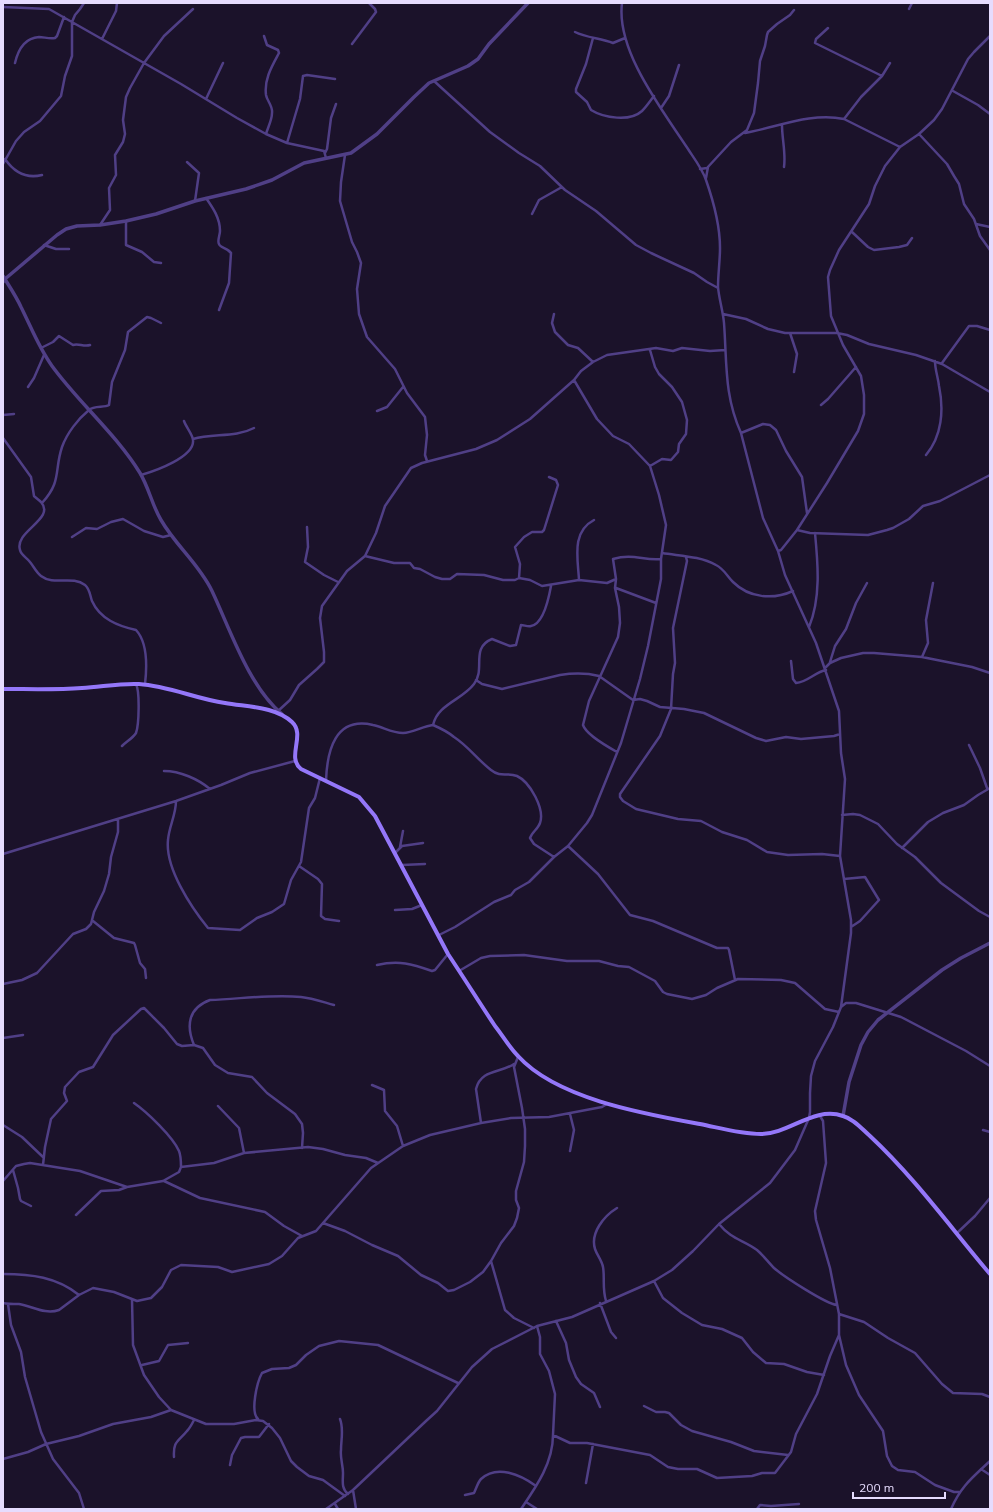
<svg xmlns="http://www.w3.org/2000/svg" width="993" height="1512" viewBox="0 0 993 1512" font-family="Mulish,sans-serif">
  <rect width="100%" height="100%" fill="#1b122a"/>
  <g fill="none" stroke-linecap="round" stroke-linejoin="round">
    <!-- minor -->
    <path stroke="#503f86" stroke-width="2.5" d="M3 7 49 9 181 84 237 118 266 134 287 143 324 151 326 158
      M909 9 912 3
      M828 28 816 39 815 43 882 76
      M575 32C587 38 601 38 613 43L625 38
      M264 36 267 45 278 50 279 53C272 66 264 79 266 95 267 101 273 106 272 113 272 120 268 127 266 134
      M593 38 586 64 576 89V92L587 102 591 110C604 118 630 122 642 111 647 106 650 101 654 96
      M102 39 116 11 117 3
      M352 44 376 12 375 9 369 3
      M15 63C18 50 24 38 39 37 44 37 49 39 55 38L57 36 64 17
      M434 81 490 132 519 153 540 166 565 190 596 211 636 245 651 253 694 273 707 282 718 288
      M953 91 978 105 990 114
      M206 99 223 63
      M661 108 669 96 679 65
      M844 119 861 97 882 76 890 63
      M782 125C782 139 786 153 784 167
      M745 133C778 127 811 112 844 119L900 147
      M919 134 947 164 954 176 959 184 964 204 974 219 980 236 990 250
      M287 143 300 99 303 76 307 75 335 79
      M325 153 327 149 331 118 336 104
      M345 155 341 182 340 201 352 242 357 252 361 263 357 289 359 314 367 337 395 369 407 393 425 417 427 435 425 455 427 461
      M5 159C14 172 26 179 42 175
      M187 162 199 173 195 201
      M3 164 16 141 24 132 40 121 61 96 65 76 72 56V22L75 15 80 9 84 3
      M700 169 707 168 731 142 747 130 754 113 758 83 760 61 765 46 767 35 768 32 777 24 790 15 794 10
      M706 178 708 167
      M206 198C213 208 220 218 220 231 220 235 217 241 219 244 220 248 228 248 231 253L229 283 219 310
      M532 214 539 200 562 187
      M126 221V245L142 252 154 262 161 263
      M976 224 990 227
      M100 225 110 210 109 188 116 175 115 155 123 142 125 134 123 120 126 97 130 88 144 63 164 36 193 9
      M852 232 868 247 874 250 899 247 907 245 912 238
      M44 245 56 249H69
      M554 314 552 323 555 332 568 345 578 348 593 362
      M723 314 746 319 768 329 785 333H837L847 335 869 344 916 355 942 364 990 392
      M790 333 797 354 794 372
      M41 348 53 342 59 336 73 345C78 343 84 347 90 345
      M942 363 969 326H977L990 330
      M28 387 34 378 44 355
      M821 405 828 399 856 367
      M377 411 387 407 403 387
      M3 415 14 414
      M741 433 763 424 770 425 776 430 786 451 802 477 807 513
      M3 438 31 477 34 496C36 498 39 500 41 502 56 519 14 531 20 550 21 555 27 558 30 562 34 567 36 572 41 576 54 586 72 575 85 585 90 589 90 596 92 601 100 619 118 626 136 630 148 643 147 667 145 684
      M193 439C213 433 235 438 254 428
      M926 455C942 436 944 410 939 386 938 377 935 370 935 361
      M650 466 662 459 671 460 678 452 679 444 686 434 687 420 682 402 672 387 659 374 655 367 650 350
      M141 475C155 471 195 457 193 440 193 435 186 427 184 421
      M42 503C62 481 54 471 62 447 67 433 78 419 89 410 94 405 104 408 109 405L112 382 125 350 128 332 147 317 151 318 161 323
      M307 527 308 547 305 562 324 575 338 582
      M797 530 810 533 868 535 887 530 893 528 909 519 923 506 940 501 990 475
      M72 537 86 528 97 529 111 522 123 519 144 531 163 537 171 535
      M778 551 781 550 797 530 827 483 858 431 864 414V395L861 376 843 345 831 316 828 277 830 270 839 250 869 204 875 186 885 166 900 147 919 134 934 120 942 109 968 59 974 52 990 36
      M662 553C680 556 700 556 716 565 724 569 727 576 733 582 749 598 773 600 793 591
      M365 556 394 563H410L414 568 420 569 435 577 442 579H450L457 574 484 575 503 580H515L519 578 530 580 542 586 579 580 607 583 616 579
      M686 557 687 561 673 628 675 663 673 674 671 709 660 736 620 794V797L623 801 636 809 678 819 701 821 722 832 747 840 767 852 788 855 822 854 840 856
      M519 578 520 564 515 547 524 537 532 532H542L544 530 558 485 556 480 549 477
      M579 580C578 559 571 532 594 520
      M616 588 656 603
      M809 627C821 598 818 564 815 533
      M922 657 928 643 926 620 933 583
      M791 661 793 679 796 683C808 682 815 672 826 670
      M830 662 835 646 846 629 856 603 867 583
      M825 668 830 663 841 658 863 653H874L922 657 972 667 990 673
      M476 680 482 684 502 689 560 675C573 673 587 673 599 676L633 700 640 699 647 701 660 707 684 709 704 713 756 738 766 741 786 737 801 739 834 736 840 734
      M278 711 290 700 299 685 317 669 324 662V652L320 618 322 606 347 571 365 556 376 533 385 506 411 468 422 463 476 449 497 440 530 419 574 380 581 371 593 362 607 355 656 348 673 351 682 348 710 351 725 350
      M433 725C438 704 462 700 474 684 486 669 470 648 492 639L510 646 516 645 521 625C524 625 528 627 531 626 544 624 549 597 551 586
      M969 745 980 768 987 788
      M122 746C126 742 133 738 136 733 139 725 140 692 136 684
      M617 752C608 747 586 734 583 725L589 701 618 637 620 623 619 607 615 588 616 579 613 559C633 553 644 561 661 559
      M164 771C180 771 198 779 210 789
      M326 781C327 751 335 716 373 725 383 727 392 733 403 733 413 733 423 726 433 725 440 728 448 732 454 737 468 746 478 760 491 770 501 778 507 772 517 776 530 782 545 809 540 823 538 829 532 832 530 838L534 844 554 857
      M176 801C176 815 169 826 168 840 165 868 191 907 208 928L240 930 257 918 272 912 284 904 291 880 301 862 309 808 315 798 320 778
      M842 815 853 814 860 815 878 824 897 844 915 857 941 883 979 911 990 917
      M568 846 598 874 630 915 653 921 717 948H728L729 950 735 980
      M400 847 403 831
      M902 848 928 822 943 813 964 805 978 795 990 788
      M395 853 402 846 423 843
      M3 854 176 801 221 785 250 773 295 761
      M402 865 425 864
      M299 866 318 879 322 884 321 916 325 919 339 921
      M844 879 865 877 879 900 860 921 851 927
      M395 910 412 909 422 905
      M93 921 114 938 134 943 135 945 140 963 145 969 146 978
      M439 935 455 927 494 902 511 895 515 890 529 882 554 857 568 846 587 823 592 815 621 743 640 679 648 646 661 579V559L666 525 659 495 650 466 629 444 613 436 597 419 574 380
      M377 965C399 960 412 964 432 971L435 970 448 954
      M459 971 481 958 490 956 524 955 567 961H599L618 966 629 967 655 981 663 992 667 994 692 999 706 995 717 988 738 979 781 980 795 983 825 1009 839 1012
      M3 984 22 980 37 973 73 934 86 929 91 924 94 912 104 891 109 874 111 857 118 832V819
      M841 1007 846 1003H856L901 1017 966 1051 990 1066
      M3 1038 23 1035
      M194 1045C186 1026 188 1008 210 1000 240 999 271 994 301 997 312 998 323 1002 334 1005
      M372 1085 384 1090 385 1111 397 1126 403 1146
      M134 1103C147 1112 173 1137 179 1151 181 1156 181 1162 181 1167
      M218 1106 239 1128 244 1153
      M570 1114 574 1130 570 1151
      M481 1123 476 1089C481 1069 501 1073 514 1064
      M3 1125 22 1137 43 1157
      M983 1130 990 1132
      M43 1165 45 1147 51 1119 67 1101 64 1093 65 1087 79 1072 93 1067 113 1035 141 1009 144 1008 164 1028 177 1044 182 1046 194 1045 203 1048 215 1065 228 1073 252 1077 267 1093 295 1114 302 1124 303 1133 302 1148
      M13 1170 18 1188 20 1199 21 1201 31 1206
      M3 1181 16 1166 24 1164 30 1163 80 1171 127 1187 163 1181 179 1172 181 1167 214 1163 244 1153 308 1147 323 1149 345 1155 366 1158 378 1163
      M164 1181 200 1198 265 1212 284 1226 302 1236
      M76 1215 101 1191 119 1190 127 1187
      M323 1223 345 1231 372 1245 398 1256 421 1275 438 1283 448 1291 454 1290 470 1282 483 1272 491 1261 501 1243 514 1226 517 1218 519 1208 516 1200V1191L524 1162 525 1146V1129L522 1108 514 1067 518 1057
      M719 1224C732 1240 742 1239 757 1250 763 1255 768 1262 774 1268 783 1276 826 1304 837 1305
      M957 1233 975 1216 990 1198
      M491 1261 505 1310 514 1318 534 1328
      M3 1274C31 1274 57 1277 79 1295
      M654 1281 663 1298 682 1313 702 1325 722 1329 742 1338 753 1352 766 1363 784 1364 807 1372 824 1375
      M132 1299 133 1345 144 1375 159 1397 171 1410 206 1424H234L256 1420 263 1421 272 1428 280 1438 291 1461 297 1467 309 1476 323 1480 345 1496
      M606 1301C602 1288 605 1278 603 1267 602 1261 597 1255 595 1249 590 1233 604 1216 617 1208
      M3 1303C8 1304 13 1304 19 1304 32 1306 45 1315 59 1310L79 1295 93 1288 114 1292 137 1301 151 1298 162 1287 171 1270 181 1265 218 1267 232 1272 269 1264 282 1256 298 1238 316 1231 371 1168 403 1146 430 1135 481 1123 511 1118 549 1117 602 1107 607 1104
      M600 1303 611 1332 616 1338
      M8 1304 11 1325 21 1352 25 1377 41 1432 53 1459 79 1493 84 1509
      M839 1314 864 1322 888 1338 915 1353 942 1384 953 1393 982 1394 990 1397
      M556 1321 566 1343 569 1360 576 1377 581 1384 594 1393 600 1407
      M537 1326 540 1337V1354L549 1371 555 1394 553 1435 570 1443H587L650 1455 668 1467 678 1469H697L717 1478 752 1476 762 1473H775L791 1452 796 1434 817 1394 830 1356 839 1335V1314L830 1268 816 1220 815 1211 826 1163 823 1121 820 1116
      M839 1335 846 1365 859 1395 883 1431 887 1456 892 1466 898 1470 915 1472 935 1485 954 1492H959
      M142 1365 159 1361 168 1345 188 1343
      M644 1406 656 1412H665L669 1413 681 1425 692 1431 731 1442 754 1451 788 1455
      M258 1419C250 1412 257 1382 262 1373L272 1369 289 1368 296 1365 306 1355 319 1346 339 1341 378 1345 458 1383
      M340 1419C344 1429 341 1439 341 1450 340 1458 343 1465 343 1473 343 1481 341 1488 348 1494
      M174 1457C173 1441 178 1442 187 1431 190 1428 192 1424 194 1420
      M3 1459 28 1452 46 1444 79 1436 113 1424 151 1417 171 1410
      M230 1465 232 1455 241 1438 245 1437H259L269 1424
      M981 1469 990 1475
      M586 1483 593 1444
      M353 1490 356 1509
      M465 1495 474 1493C476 1489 478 1482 481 1479 497 1464 521 1475 536 1486
      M526 1502 537 1509
      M335 1504 338 1509
      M326 1509 353 1490 426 1421 437 1411 472 1367 492 1349 537 1326 572 1317 654 1281 672 1270 693 1251 719 1224 770 1183 795 1150 809 1118 810 1112V1093L811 1076 815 1061 833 1027 841 1007 851 933V920L840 856 845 779 841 753 839 711 816 643 785 575 778 551 763 518 741 433C724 395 727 363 724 323 723 311 719 299 718 287 718 274 720 261 720 248 720 227 713 200 706 180 702 168 693 157 686 146 661 108 616 50 622 3
      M521 1509C536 1487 553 1463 553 1435
      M757 1509 760 1505 771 1506 799 1504
      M951 1509C961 1486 972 1478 990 1461"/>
    <!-- tertiary -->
    <path stroke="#503f86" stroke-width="3.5" d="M3 276C9 286 16 296 21 307 31 327 39 348 52 366 79 403 116 434 140 473 149 488 152 505 161 520 176 546 199 564 212 591 230 629 249 687 282 714
      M3 282 5 279 57 235 66 229 77 226 100 225 126 221 156 214 195 201 246 189 272 180 304 163 351 153 377 134 414 97 429 83 468 66 478 59 489 44 528 3
      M843 1116 849 1082 861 1045 868 1032 878 1020 942 970 961 958 990 943"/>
    <!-- secondary -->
    <path stroke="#9477f9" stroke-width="4" d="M3 689C29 689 56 690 82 688 101 687 120 683 139 684 169 686 196 699 225 703 246 707 275 706 292 722 306 735 286 757 301 769L359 797 375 816 448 954C464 978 479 1002 495 1026 503 1036 509 1047 518 1056 557 1099 645 1114 700 1124 720 1128 740 1134 761 1134 789 1134 814 1106 843 1116 854 1119 862 1129 870 1136 915 1178 951 1228 990 1274"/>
  </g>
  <!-- border -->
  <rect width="993" height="1512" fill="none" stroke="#e6dcfe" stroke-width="8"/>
  <!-- scale -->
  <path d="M853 1492v6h92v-6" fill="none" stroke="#e6dcfe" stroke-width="2"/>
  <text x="859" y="1492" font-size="12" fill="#e6dcfe" stroke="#1b122a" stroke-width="3" paint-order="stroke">200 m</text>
</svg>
